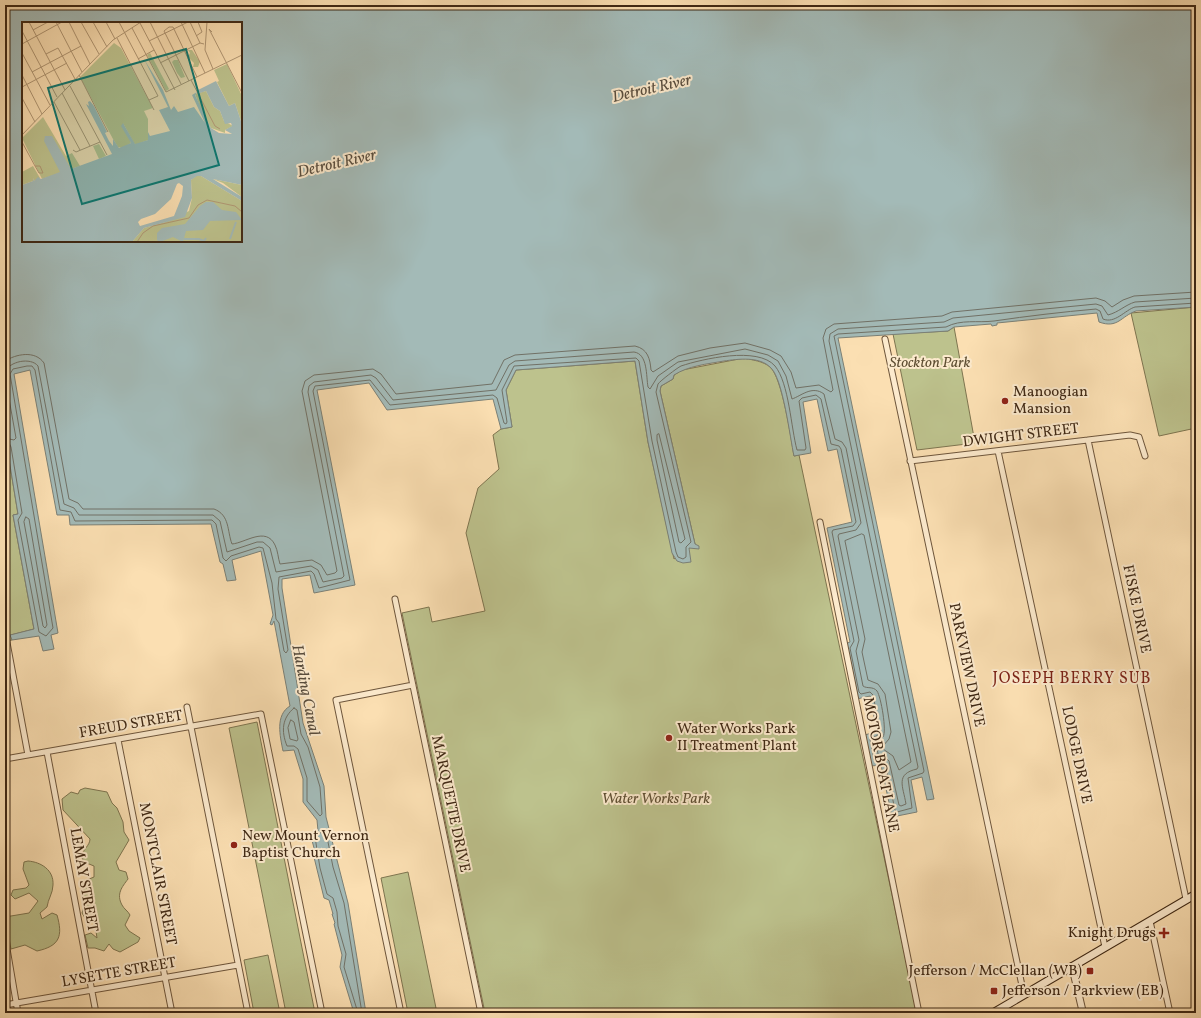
<svg xmlns="http://www.w3.org/2000/svg" width="1201" height="1018" viewBox="0 0 1201 1018" font-family="Vollkorn,serif">
  <rect width="100%" height="100%" fill="#fbdfb2"/>
  <filter id="stains"><feTurbulence type="fractalNoise" baseFrequency=".005" numOctaves="4"/><feColorMatrix values="0 0 0 0 .2 0 0 0 0 .09 0 0 0 0 .02 0 0 0 .5 -.17"/></filter>
  <radialGradient id="worn" r=".72"><stop offset=".6" stop-color="#630" stop-opacity="0"/><stop offset="1" stop-color="#630" stop-opacity=".3"/></radialGradient>
  <!-- green -->
  <path fill="#bdc28d" stroke="#7e7550" d="M1196 307V428L1159 436 1131 313Z
    M954 327 975 443 917 450 893 334 948 331Z
    M744 358C752 360 763 361 770 367 782 377 791 438 794 456L799 455 917 1013H485L402 613 429 607 432 622 485 611 466 533 478 488 499 469 493 435 501 429 512 427 506 390 516 370 635 361 648 442 674 559 695 544 660 391 661 386 673 379 674 375 682 370Z
    M5 435 18 514 13 515 34 629 11 635 12 640 5 641Z
    M257 722 315 1013H286L229 728Z
    M85 788 107 792 112 803 117 808 123 822 124 832 129 840 116 862 119 870 126 872 128 879C122 887 116 894 122 905 124 909 128 911 130 915L125 925 129 931 140 938 138 942 120 952 113 949 109 944 104 951 95 948H88L85 935 91 933 97 938 94 918H85L82 913 86 900 81 891 82 882 94 877V866L84 862 81 856C83 850 90 845 90 839L63 810 62 799 71 792 78 794 80 790Z
    M28 861C41 862 54 870 53 885 53 893 48 899 47 907L40 913 42 919 52 913 57 915C63 936 60 946 37 951L25 945 11 949 5 917 29 913 38 901 29 893 15 899 11 895 13 890 26 888 29 885 23 869 24 862Z
    M408 872 437 1013H408L381 878Z
    M268 955 280 1013H254L244 960Z"/>
  <!-- water -->
  <path fill="#a3bab7" stroke="#7b8076" fill-rule="evenodd" d="M5 5H1196V307L1136 311C1121 316 1118 329 1099 322L1097 313 997 323V325L992 326 991 324 954 327 948 331 838 338 934 799 927 800 922 777 911 780 917 812 892 817 881 765 871 766 864 735 877 732 870 696 857 699 845 644 850 642 827 528 852 522 837 449 828 451 817 399 803 402 811 453 794 456C790 438 783 379 771 368 760 356 738 359 724 361 707 364 688 366 674 375L673 379 661 386 660 391 695 544 699 546V549L689 548 691 562 683 563 677 561 672 553 648 442 635 361 516 370 506 390 512 427 501 429 493 399 387 410 369 383 317 390 355 585 314 593 310 575 282 579V588L303 723 324 786 326 817 348 903 366 1013H354L340 967 342 955 334 924 335 923 332 914H333L329 900 324 898 312 849 314 848 310 833 318 831 317 820 303 802V779L294 750 283 751C280 736 275 715 290 706L274 621 272 625 270 624 273 615 261 551 232 560 236 580 227 581 223 564 220 562 211 524 70 525 69 515H57L30 370 14 374 58 633 51 635 54 649 43 651 39 636 12 640 10 635 34 629 13 515 18 514 5 435ZM23 23H241V241H23Z"/>
  <g fill="none" stroke-linecap="round" stroke-linejoin="round">
    <!-- shore -->
    <path stroke="#717166" stroke-width="1" d="M5 361C16 354 35 350 44 363L69 499 78 503 83 509H214C230 515 227 531 232 544 245 543 266 526 275 545 278 551 278 558 280 564L312 560 321 565 327 575 335 573 337 571 302 391 305 381 314 375 373 369 381 374 396 394 492 384 504 360 515 355 635 346C648 349 650 359 651 370L653 372 678 356 710 348 745 343 770 350 781 356 791 372 796 388 819 385 831 392 833 390 823 338 826 329 834 324 942 316 952 312 1096 298 1105 301 1112 307 1123 300 1134 296 1196 292
      M5 372C9 361 31 357 38 366L64 504 74 508 79 515H213L220 521 227 552 257 542H263L270 548 276 572 311 566 318 570 323 582 342 578 344 576 308 392 309 386 314 382 371 375 376 378 393 400 496 390 509 365 515 361 634 352C648 354 646 376 648 387L650 389 658 376 678 362 745 349 768 355 778 361 786 376 792 399C801 396 812 385 824 394L835 439 842 442 846 448 861 523 856 530 839 534 838 536 859 640 856 651 863 686C867 689 873 686 877 691 881 697 887 731 883 737L876 743 878 754 885 757 889 761 899 805 901 806 906 804C903 786 895 774 917 769L918 767 829 341 830 334 838 329 944 322 953 318 1096 304 1102 306 1108 315C1119 312 1125 305 1135 302L1196 298
      M5 376 16 438 14 440 5 438
      M659 434 685 539 681 543 679 542 657 440V435Z
      M5 443H9L11 447 22 513 18 520 39 632 46 636 53 628 10 374 13 369 27 366H32L35 370 60 510 71 512 75 521 212 520 216 524 223 558 226 561 231 556 259 547 263 548 272 583 276 619 279 623 284 651 286 653 288 650 278 589 279 577 311 571 314 574 319 588 350 580 313 391 315 386 370 380 390 405 493 395 497 398 504 423 506 424 507 422 502 390 514 366 636 358 639 361 652 441 676 552 678 557 683 559 686 557V547L691 542 656 392 658 384C660 381 677 368 681 366 702 359 758 346 775 366 789 383 791 428 797 450H805L806 448 799 401 802 398 816 395 821 399 831 444 839 446 841 449 856 522 853 526 833 530 832 532 854 641 850 648 859 692 861 694 870 692 873 695 880 730 878 735 870 739 874 760 882 761 885 763 895 810 897 812 912 808 908 778 923 773 924 771 834 336 838 334 946 327C961 319 978 323 994 321 1028 316 1062 312 1096 309L1100 311 1103 319C1115 324 1125 310 1135 307L1196 303
      M26 517 29 519 47 625 45 628 43 626 24 522Z
      M862 534 864 535 911 762 899 770 893 756 883 749V746L889 739 891 732 885 694 878 684 868 680 862 652 865 639 845 541Z
      M294 708 297 710 301 734 308 747 320 787 322 814 320 816 307 801V778L298 749 294 746H287C281 731 282 718 294 708Z
      M291 720 294 722 298 739 297 741 290 739 288 728Z
      M358 1013 344 967 346 954 338 926 337 912 333 898 327 894 320 868 315 837 324 830 326 832 333 867 344 903 362 1013"/>
    <!-- minor casing -->
    <g stroke="#6e563c" stroke-width="7">
      <path id="minor" d="M885 339 1024 995
        M1088 440 1186 899
        M998 451 1105 947
        M910 461 1130 435 1139 437 1145 456
        M820 522 919 1013
        M395 599 481 1013
        M5 632 28 755
        M187 707 248 1013
        M118 740 172 1013
        M47 752 96 1013
        M5 759 261 714 322 1013
        M1150 921 1170 1013
        M5 937 18 1013
        M5 1005 238 965
        M401 1013 336 700 413 685"/>
    </g>
    <!-- tertiary casing -->
    <g stroke="#6e563c" stroke-width="8">
      <path id="tertiary" d="M1072 966 1083 1013"/>
    </g>
    <!-- secondary casing -->
    <g stroke="#3f2814" stroke-width="9">
      <path id="secondary" d="M993 1013 1196 894"/>
    </g>
    <!-- minor -->
    <use href="#minor" stroke="#fceacd" stroke-width="5"/>
    <!-- tertiary -->
    <use href="#tertiary" stroke="#fceacd" stroke-width="6"/>
    <!-- secondary -->
    <use href="#secondary" stroke="#fceacd" stroke-width="7"/>
  </g>
  <!-- markers -->
  <g fill="#8f2418" stroke="#fceacd" stroke-width="1.5">
    <circle cx="1005" cy="401" r="4"/>
    <circle cx="669" cy="738" r="4"/>
    <circle cx="234" cy="845" r="4"/>
    <path d="M1162 927h4v4h4v4h-4v4h-4v-4h-4v-4h4z"/>
    <rect x="1086" y="967" width="8" height="8" rx="2"/>
    <rect x="990" y="987" width="8" height="8" rx="2"/>
  </g>
  <g text-anchor="middle" dominant-baseline="central" stroke-width="4" stroke-linejoin="round" paint-order="stroke">
    <!-- park labels -->
    <g font-size="15" font-style="italic" fill="#5e4e32" stroke="#fceacd">
      <text x="930" y="363">Stockton Park</text>
      <text x="656" y="799">Water Works Park</text>
    </g>
    <!-- poi labels -->
    <g font-size="15" fill="#3f2814" stroke="#fceacd" text-anchor="start">
      <text x="1013" y="392">Manoogian<tspan x="1013" dy="17">Mansion</tspan></text>
      <text x="677" y="729">Water Works Park<tspan x="677" dy="17">II Treatment Plant</tspan></text>
      <text x="242" y="836">New Mount Vernon<tspan x="242" dy="17">Baptist Church</tspan></text>
      <text x="1156" y="933" text-anchor="end">Knight Drugs</text>
      <text x="1082" y="971" text-anchor="end">Jefferson / McClellan (WB)</text>
      <text x="1002" y="991">Jefferson / Parkview (EB)</text>
    </g>
    <!-- street labels -->
    <g font-size="15" fill="#3f2814" stroke="#fceacd">
      <text transform="translate(1021 436) rotate(-7)">DWIGHT STREET</text>
      <text transform="translate(1136 609) rotate(78)">FISKE DRIVE</text>
      <text transform="translate(966 665) rotate(78)">PARKVIEW DRIVE</text>
      <text transform="translate(131 725) rotate(-10)">FREUD STREET</text>
      <text transform="translate(1076 755) rotate(78)">LODGE DRIVE</text>
      <text transform="translate(880 765) rotate(79)">MOTOR BOAT LANE</text>
      <text transform="translate(450 804) rotate(78)">MARQUETTE DRIVE</text>
      <text transform="translate(157 874) rotate(79)">MONTCLAIR STREET</text>
      <text transform="translate(83 880) rotate(80)">LEMAY STREET</text>
      <text transform="translate(119 973) rotate(-10)">LYSETTE STREET</text>
    </g>
    <!-- water labels -->
    <g font-size="16" font-style="italic" fill="#584c3d" stroke="#fceacd">
      <text transform="translate(652 89) rotate(-13)">Detroit River</text>
      <text transform="translate(337 164) rotate(-13)">Detroit River</text>
      <text transform="translate(305 690) rotate(79)">Harding Canal</text>
    </g>
    <!-- neighbourhood labels -->
    <g font-size="16" letter-spacing="1" fill="#7a1f14" stroke="#fceacd">
      <text x="1072" y="679">JOSEPH BERRY SUB</text>
    </g>
  </g>
  <!-- overview -->
  <g transform="translate(22 22)">
    <rect width="220" height="220" fill="#fbdfb2"/>
    <path d="M92 21 99 26 131 86 122 89 126 97V118L113 123 101 101 109 121 100 126 96 125 91 117 58 55ZM170 28 178 40 176 45H171L172 41 166 35 168 31 166 28ZM128 31 147 67 144 69 125 33ZM152 38H156L163 55 159 56 155 51 150 40ZM205 42 220 74V102L213 81 207 84 195 60 197 59 192 48ZM184 69 192 85 198 89 202 99 211 104 203 108V111L189 106 178 85 173 72ZM21 95 44 134 50 131 58 144 20 157 0 116ZM77 122 84 134 77 137 71 124ZM11 144 18 156 12 159 11 156V159L0 163V150ZM174 154H179L220 179V220H110L122 206 143 200 167 189 170 176 169 158ZM191 157 220 163V175L201 161Z" fill="#bdc28d"/>
    <path d="M122 37 141 68 149 88 152 84 156 90 172 85 183 101 170 73 175 70 173 73 189 106 197 111 210 112 203 108 210 104 209 101 203 102 198 89 192 85 184 69 178 71 176 68 194 59 207 84 213 81 220 102V163L191 157 220 175V179L179 154H175L169 158 170 176 163 195 122 206 110 220H0V163L11 159V156L12 159 16 155 19 157 38 150 22 119 23 114H30L49 147 90 132 64 82 67 84 66 80 68 79 72 84 85 110 83 111 87 119 91 124V117L97 126 109 121 99 104 101 101 113 122 126 118V110L128 114 148 109 137 88 146 85ZM157 161 161 164 160 174 152 194 118 204 116 200 119 197 133 192 149 177 155 162ZM184 180H191L200 188 214 190 220 198 188 199 181 208 164 209 161 220 151 215 138 220 135 218V211L140 206 163 202 178 184Z" fill="#a3bab7" fill-rule="evenodd"/>
    <path fill="none" stroke="#a3bab7" stroke-width="2" d="M162 217H177L182 219 184 216M208 217 214 200"/>
    <path fill="none" stroke="#b09673" stroke-width="1" d="M7 0 43 68M34 0 60 50M47 0 68 42M59 0 77 32M71 0 85 25M84 0 93 17M97 0 136 74 127 78M128 0 159 62M159 0 183 51M168 0 178 21M185 0 183 28 191 47M118 1 153 68M110 6 144 70 220 33M11 8 26 0M0 9 35 75M190 10 187 7 220 71M174 14 180 10 176 0M95 16 132 88M127 19 166 0M0 22 40 0M0 31 28 83M24 32 36 26 53 57M116 37 132 28M138 41 178 21 182 22M10 50 59 24M0 53 20 92M57 53 86 110M169 58 193 104 198 107M167 59 142 9 147 5H151L175 55M48 64 85 133M0 65 45 41M40 71 68 124M0 76 13 100M32 80 58 128M0 113 91 18 119 0M0 120 13 144 17 151H21L18 144H13M51 128 54 130 78 120M115 220 121 211 131 204 167 196 176 183 185 178 213 184 220 190"/>
    <path fill="#0f766e" fill-opacity="0.15" stroke="#0f766e" stroke-width="2" d="M164 27 197 143 60 182 26 66Z"/>
    <rect width="220" height="220" fill="none" stroke="#3f2814" stroke-width="2"/>
  </g>
  <!-- margin -->
  <rect width="1201" height="1018" fill="none" stroke="#fbdfb2" stroke-width="20"/>
  <rect x="6" y="6" width="1189" height="1006" fill="none" stroke="#3f2814" stroke-width="2"/>
  <rect x="10" y="10" width="1181" height="998" fill="none" stroke="#3f2814"/>
  <rect width="100%" height="100%" filter="url(#stains)"/>
  <rect width="100%" height="100%" fill="url(#worn)"/>
</svg>
